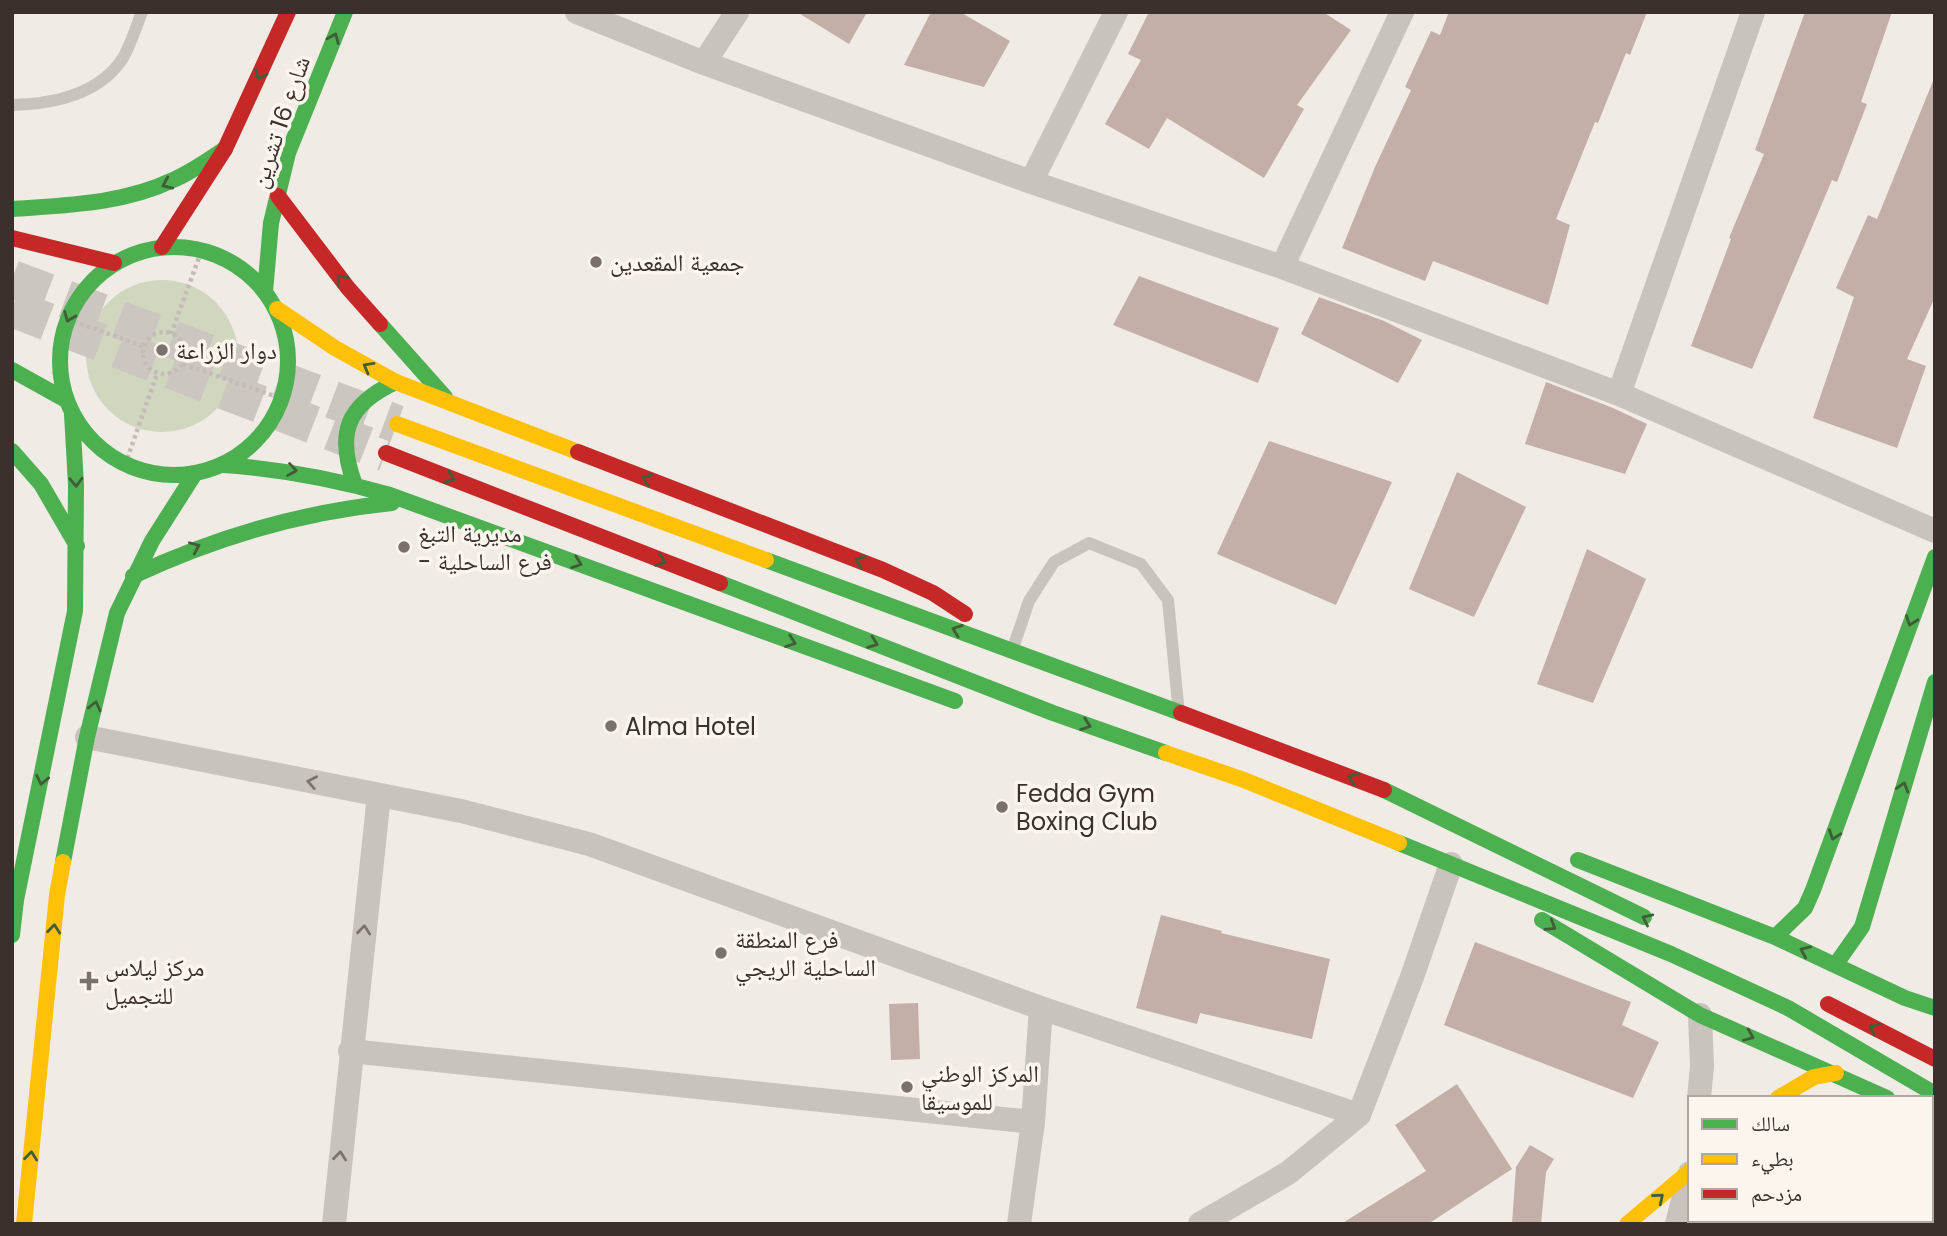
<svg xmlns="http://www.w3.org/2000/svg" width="1947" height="1236" viewBox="0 0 1947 1236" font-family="Poppins,'Noto Naskh Arabic',sans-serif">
  <rect width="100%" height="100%" fill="#f0ebe5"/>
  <!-- grass -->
  <path fill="#d1d6bf" d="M86 356a76 76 0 1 1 152 0a76 76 0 1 1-152 0Z"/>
  <!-- building -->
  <path fill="#c3afa7" d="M797 12H867L849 44Z
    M931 12H960L1010 41 984 87 904 65Z
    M1149 12H1323L1351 30 1297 105 1304 109 1264 178 1167 118 1149 149 1105 124 1141 60 1128 54Z
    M1449 12H1647L1630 55 1626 53 1598 123 1595 122 1556 219 1570 225 1548 305 1433 261 1425 281 1342 248 1375 167 1411 90 1405 87 1431 31 1440 35Z
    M1805 12H1892L1861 102 1867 104 1837 182 1832 180 1752 369 1691 346 1731 239 1729 238 1764 154 1755 150Z
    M1933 81H1935V297L1907 359 1926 366 1897 448 1813 418 1854 297 1836 288 1868 215 1877 219Z
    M1139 276 1279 328 1258 383 1113 325Z
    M1319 297 1384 321 1422 340 1398 383 1301 334Z
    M1546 382 1613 408 1647 424 1625 474 1525 444Z
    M1269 441 1392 482 1336 605 1217 554Z
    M1457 472 1526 507 1474 617 1409 589Z
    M1587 549 1646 579 1593 703 1537 684Z
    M1161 915 1222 931 1221 933 1330 959 1312 1039 1200 1013 1197 1024 1136 1008Z
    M1475 942 1631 1002 1622 1025 1659 1042 1633 1098 1444 1025Z
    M918 1003 920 1059 891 1060 889 1004Z
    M1457 1084 1512 1169 1428 1224H1341L1426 1171 1395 1125Z
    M1530 1145 1554 1159 1546 1172 1541 1224H1512L1516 1167Z"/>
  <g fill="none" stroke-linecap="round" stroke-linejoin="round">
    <!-- primary-tunnel -->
    <path stroke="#ccc6c0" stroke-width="38" stroke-dasharray="38 19" stroke-linecap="butt" d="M12 279 397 424
      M12 308 386 453"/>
    <!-- path -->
    <path stroke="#c2bbb6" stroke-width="4.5" stroke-dasharray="3.5 3.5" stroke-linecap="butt" d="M67 319 143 346
      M143 353a21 21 0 1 1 42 0a21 21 0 1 1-42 0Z
      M171 334 201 252
      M183 364 283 399
      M125 465 157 374"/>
    <!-- lane -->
    <path stroke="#c9c3be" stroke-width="12" d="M12 105C54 104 99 95 123 58 131 44 136 27 142 12
      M1014 645 1029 601 1054 562 1089 543 1141 564 1168 600 1178 704"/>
    <!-- street -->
    <path stroke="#c9c3be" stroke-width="24" d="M577 12 704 63 1031 182 1282 267 1619 394 1935 531
      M704 63 737 12
      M1031 182 1116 12
      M1282 267 1402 12
      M1619 394 1753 12
      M87 737 461 811 589 844 1041 1008 1359 1115
      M350 1051 1033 1122
      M1699 1098 1702 1066 1700 1015
      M334 1224 379 795
      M1019 1224 1033 1122 1041 1008
      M1200 1224 1288 1173 1359 1115 1412 977 1451 864
      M1677 1224 1690 1173"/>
    <!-- fast -->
    <path stroke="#4caf50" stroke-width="16" d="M12 209C66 205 123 204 173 180 192 172 208 160 225 149
      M60 361a114 114 0 1 1 228 0a114 114 0 1 1-228 0Z
      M265 292 271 223 288 153 345 12
      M380 324 445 397
      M12 370 66 400
      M12 451 41 484 77 546
      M224 465C281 469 335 479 390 495L955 701
      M355 485C336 434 346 405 396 382
      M766 560 1181 713
      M133 576C216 537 300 512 392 503
      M720 583 1053 713 1166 753
      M1384 790 1644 917
      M1399 843 1671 954 1788 1008 1935 1094
      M1578 860 1775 937 1905 998 1935 1008
      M63 862 87 737 117 613 152 541 194 475
      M1542 920 1700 1015 1887 1098
      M12 935 16 900 75 611 76 485 72 414
      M1775 937 1805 908 1813 890 1935 557
      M1836 964 1862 927 1935 682"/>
    <!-- slow -->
    <path stroke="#ffc107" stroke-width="16" d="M277 309 335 348 396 382 578 452
      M397 424 766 560
      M1166 753 1244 780 1399 843
      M1778 1098 1814 1077 1836 1073
      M1931 1122 1935 1124
      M24 1224 57 895 63 862
      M1627 1224 1690 1171"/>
    <!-- jam -->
    <path stroke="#c62828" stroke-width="16" d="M278 196 348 288 380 324
      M12 238 114 263
      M162 247 225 149 288 12
      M578 452 883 570 933 593 965 614
      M386 453 720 583
      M1181 713 1384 790
      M1828 1004 1935 1059"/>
  </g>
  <!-- one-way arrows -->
  <defs><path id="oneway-chevron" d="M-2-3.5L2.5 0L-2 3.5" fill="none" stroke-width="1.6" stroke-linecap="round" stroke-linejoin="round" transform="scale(1.75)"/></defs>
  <g stroke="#415c38">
    <use href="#oneway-chevron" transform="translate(334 38) rotate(-67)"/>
    <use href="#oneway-chevron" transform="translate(260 75) rotate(114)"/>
    <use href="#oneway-chevron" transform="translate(167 184) rotate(156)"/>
    <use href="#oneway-chevron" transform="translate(341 279) rotate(-129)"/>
    <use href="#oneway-chevron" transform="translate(69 317) rotate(112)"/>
    <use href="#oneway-chevron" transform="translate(368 367) rotate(-151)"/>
    <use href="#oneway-chevron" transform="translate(292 470) rotate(9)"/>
    <use href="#oneway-chevron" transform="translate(450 478) rotate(21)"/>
    <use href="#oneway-chevron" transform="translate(647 479) rotate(-159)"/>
    <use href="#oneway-chevron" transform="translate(76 482) rotate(88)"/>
    <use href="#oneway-chevron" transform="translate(195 547) rotate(-23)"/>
    <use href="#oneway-chevron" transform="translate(661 561) rotate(21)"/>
    <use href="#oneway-chevron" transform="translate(860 561) rotate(-159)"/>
    <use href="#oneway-chevron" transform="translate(577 563) rotate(20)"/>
    <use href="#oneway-chevron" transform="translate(1911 621) rotate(110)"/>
    <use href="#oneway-chevron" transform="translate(957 630) rotate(-160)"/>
    <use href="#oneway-chevron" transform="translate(791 642) rotate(20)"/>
    <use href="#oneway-chevron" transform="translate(873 643) rotate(21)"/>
    <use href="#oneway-chevron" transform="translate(95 706) rotate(-77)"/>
    <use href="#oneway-chevron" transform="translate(1086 725) rotate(19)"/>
    <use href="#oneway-chevron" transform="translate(1353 778) rotate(-159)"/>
    <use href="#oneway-chevron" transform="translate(42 780) rotate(102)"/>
    <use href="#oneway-chevron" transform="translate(1903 787) rotate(-73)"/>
    <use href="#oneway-chevron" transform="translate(1834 835) rotate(110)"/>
    <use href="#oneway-chevron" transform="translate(1647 919) rotate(-155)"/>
    <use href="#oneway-chevron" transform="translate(1551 926) rotate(32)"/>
    <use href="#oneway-chevron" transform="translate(54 929) rotate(-84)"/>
    <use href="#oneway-chevron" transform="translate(1805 951) rotate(-156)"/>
    <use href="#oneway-chevron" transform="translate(1874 1028) rotate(-153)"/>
    <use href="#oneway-chevron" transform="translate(1749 1036) rotate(23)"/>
    <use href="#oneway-chevron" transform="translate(31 1156) rotate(-84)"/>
    <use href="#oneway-chevron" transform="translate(1659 1198) rotate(-40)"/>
  </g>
  <g stroke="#7b726d">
    <use href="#oneway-chevron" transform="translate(312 782) rotate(-169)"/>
    <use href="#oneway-chevron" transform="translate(364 930) rotate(-84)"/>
    <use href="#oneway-chevron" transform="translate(340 1156) rotate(-84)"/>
  </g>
  <!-- markers -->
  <g fill="#7a716c" stroke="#fbf5ee" stroke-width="2.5">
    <circle cx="596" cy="262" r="7"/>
    <circle cx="162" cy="350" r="7"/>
    <circle cx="404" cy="547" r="7"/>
    <circle cx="611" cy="726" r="7"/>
    <circle cx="1002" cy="807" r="7"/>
    <circle cx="721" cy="953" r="7"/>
    <path d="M85.5 970.5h7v7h7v7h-7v7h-7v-7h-7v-7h7z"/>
    <circle cx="907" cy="1087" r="7"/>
  </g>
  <g text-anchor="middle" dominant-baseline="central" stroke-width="7" stroke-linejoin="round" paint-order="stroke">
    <!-- street labels -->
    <g font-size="24" fill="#3b302b" stroke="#fbf5ee">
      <text transform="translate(280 122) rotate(-71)">شارع 16 تشرين</text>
    </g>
    <!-- poi labels -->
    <g font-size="24" fill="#3b302b" stroke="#fbf5ee" text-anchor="start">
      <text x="610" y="262">جمعية المقعدين</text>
      <text x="176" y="350">دوار الزراعة</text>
      <text x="418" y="533">مديرية التبغ<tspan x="418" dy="28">- فرع الساحلية</tspan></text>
      <text x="625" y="726">Alma Hotel</text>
      <text x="1016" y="793">Fedda Gym<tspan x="1016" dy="28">Boxing Club</tspan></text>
      <text x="735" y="939">فرع المنطقة<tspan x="735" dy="28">الساحلية الريجي</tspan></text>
      <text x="105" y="967">مركز ليلاس<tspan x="105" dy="28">للتجميل</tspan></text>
      <text x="921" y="1073">المركز الوطني<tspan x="921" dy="28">للموسيقا</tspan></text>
    </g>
  </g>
  <!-- border -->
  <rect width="1947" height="1236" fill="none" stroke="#3b302b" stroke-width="28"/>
  <!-- legend -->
  <rect x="1688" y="1096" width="245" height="126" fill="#fbf5ee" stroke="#aea6a0" stroke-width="2"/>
  <rect x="1702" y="1119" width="35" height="10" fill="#4caf50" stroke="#aea6a0" stroke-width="2"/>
  <text x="1751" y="1131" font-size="21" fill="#3b302b">سالك</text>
  <rect x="1702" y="1154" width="35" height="10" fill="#ffc107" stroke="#aea6a0" stroke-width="2"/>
  <text x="1751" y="1166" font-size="21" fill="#3b302b">بطيء</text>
  <rect x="1702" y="1189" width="35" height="10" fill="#c62828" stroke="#aea6a0" stroke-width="2"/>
  <text x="1751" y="1201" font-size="21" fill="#3b302b">مزدحم</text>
</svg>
